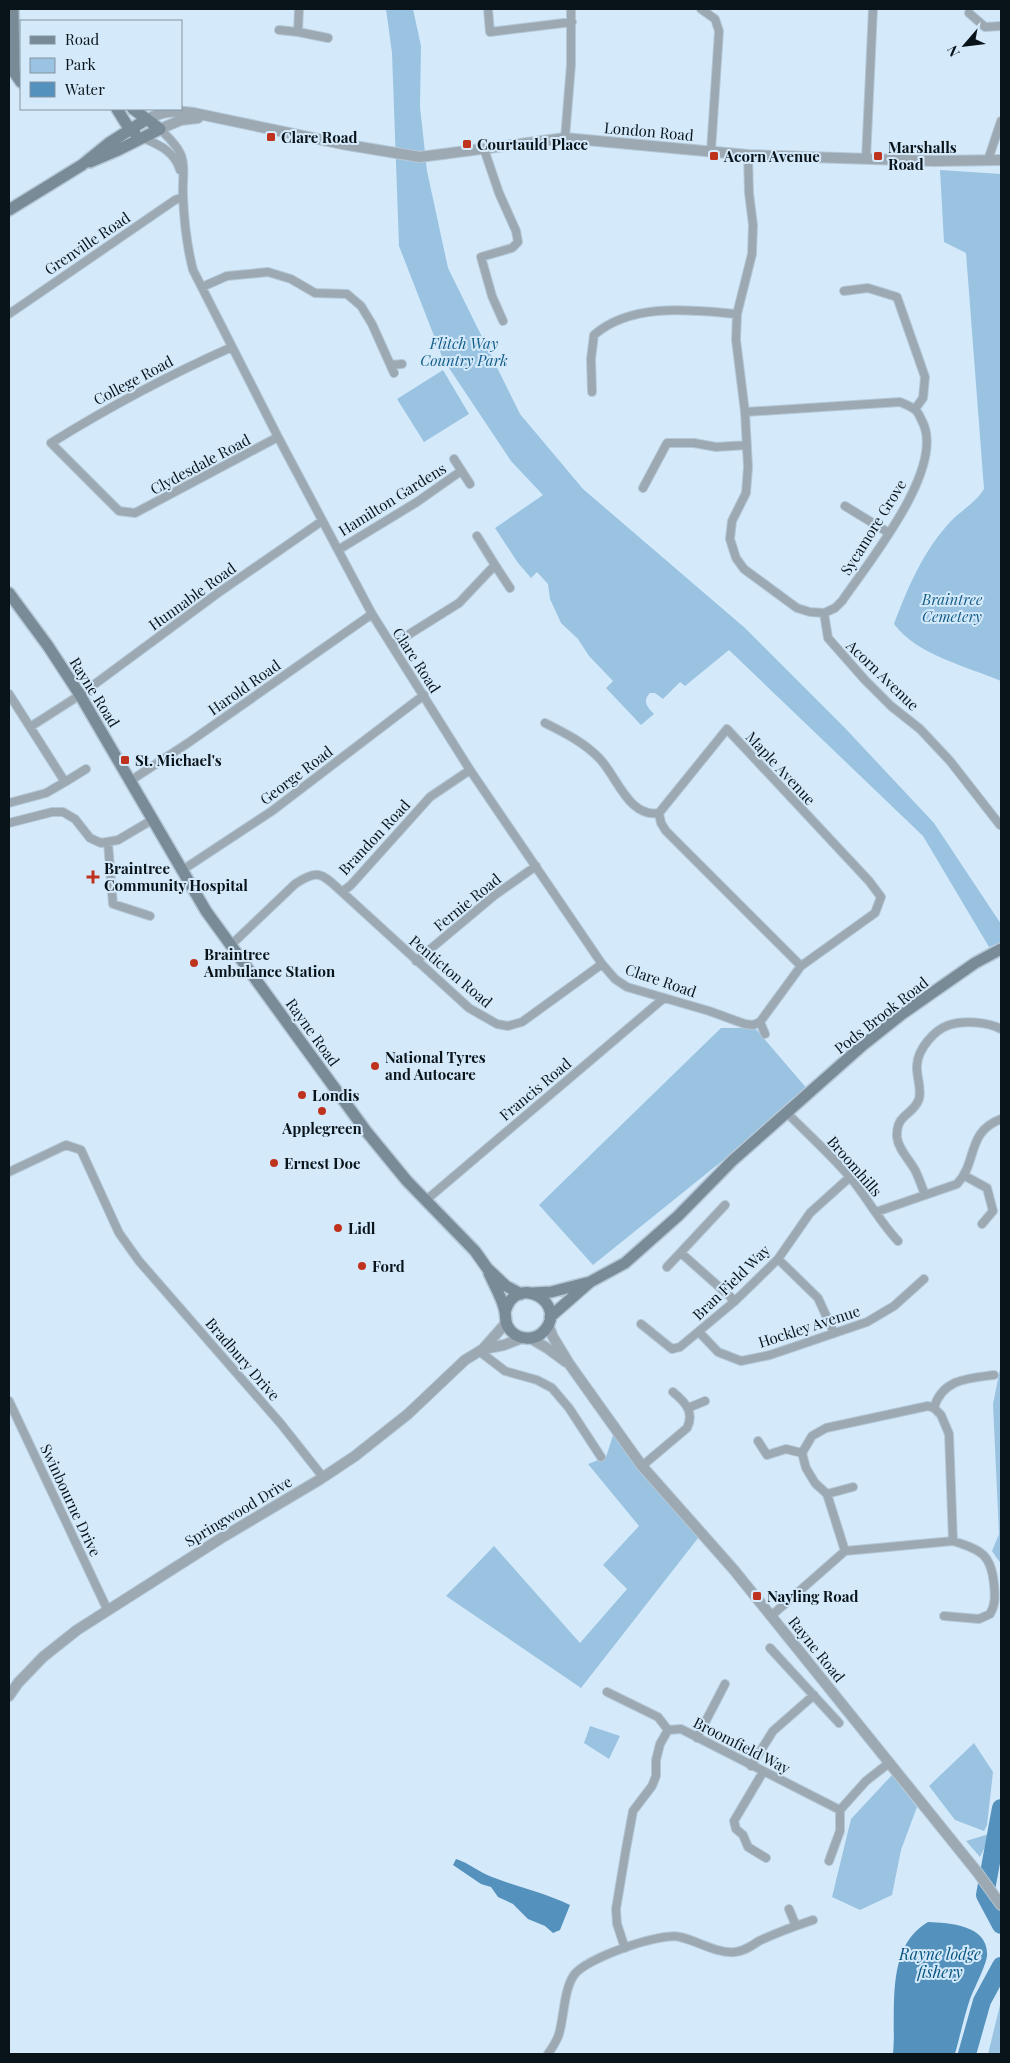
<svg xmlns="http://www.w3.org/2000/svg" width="1010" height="2063" viewBox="0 0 1010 2063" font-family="'Playfair Display',serif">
  <rect width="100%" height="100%" fill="#d4eafb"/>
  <!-- green -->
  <path fill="#9ac3e2" d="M386 9H413L421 46 420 107 427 171 448 268 520 414 583 489 745 628 844 727 934 823 1001 924V942L989 947 923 836 729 650 685 686 680 682 663 699 655 693H650C642 701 647 707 654 714L641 725 606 688 613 681 589 656 578 639 561 623 550 599 548 584 537 572 531 578 518 563 495 528 543 495 511 461 443 359 399 246 392 53Z
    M940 170 1001 174V681C966 666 917 655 894 624 908 587 923 551 951 521 962 510 976 502 984 489L966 253 944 242Z
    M443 370 469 414 424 442 397 399Z
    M721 1028H755L809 1091 593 1265 539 1205Z
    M1001 1364V1582V1564L992 1551 999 1534 993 1404Z
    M615 1429 702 1533 581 1688 446 1596 494 1546 580 1643 627 1589 603 1565 639 1526 588 1464 606 1457Z
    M590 1726 620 1736 609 1759 584 1743Z
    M974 1743 993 1772 987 1825 984 1831 955 1820 929 1786Z
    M892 1775 917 1807 901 1850 892 1895 860 1910 832 1897 851 1819Z
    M992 1833 980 1857 966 1841Z
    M1001 2001V2054H988Z"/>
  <!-- water -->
  <path fill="#5491bd" d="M456 1859C469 1863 479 1872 492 1877 517 1887 545 1893 570 1905L560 1930 553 1933 545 1926 528 1919 513 1904 498 1897 491 1887 481 1884 453 1865Z
    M928 1922C950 1923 989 1925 987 1956 986 1965 974 1989 970 1999 964 2017 960 2036 955 2054H893C897 2010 884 1948 928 1922Z"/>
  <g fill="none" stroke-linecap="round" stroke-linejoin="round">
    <!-- river -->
    <path stroke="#5491bd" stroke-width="18" d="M1001 1808 985 1895 1001 1925
      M967 2054 982 2001 1001 1966"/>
    <!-- minor casing -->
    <g stroke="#b4c8d7" stroke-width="10">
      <path id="minor" d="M488 9 490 32 572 22
        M701 9 715 19 719 31 711 151
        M969 13 985 27 1001 26
        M279 30 298 32 328 38
        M298 32 299 9
        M160 129C167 136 176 144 180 153 186 165 182 183 183 196 184 220 187 247 193 270L278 437 372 614 470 770 602 964 615 979 627 987 709 1011 745 1024 753 1025 760 1022
        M143 138C160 145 175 152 180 170
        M565 138 571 65V9
        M484 149 499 193 516 231 518 242 512 248 481 257 492 296 503 321
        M866 159 873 9
        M988 160 1001 121
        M202 287 227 276 268 272 291 279 315 293 347 294 361 306 372 324 394 373
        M844 291 868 288 897 297 925 377 923 398 915 409
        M9 314 175 200 183 197
        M232 347C169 375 109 407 51 443L119 511 135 513 278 437
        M391 365 402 364
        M592 392 591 359 594 335C632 302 691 310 737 314
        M745 412 900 402C904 404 910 406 914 409 918 411 920 417 922 421 947 467 868 563 842 601L835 608 824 613 810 612 797 608 744 569 736 558 730 539 732 521 746 493 748 467 745 412 736 340 737 314 752 254 753 225 749 193 748 155
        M454 459 470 484
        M643 488 667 443H694L716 447 747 445
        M845 506 889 533
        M477 536 495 565
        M338 550 417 502 461 471
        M824 613 828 638 865 680 891 706 920 729 950 761 1000 825
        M392 645 459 603 495 565 510 588
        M9 694 65 782 46 793 9 803
        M545 723C565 733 585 743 600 759 617 777 629 818 659 813
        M30 727 80 695 218 593 322 521
        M130 781 188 743 372 614
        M65 782 86 769
        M9 823 52 812H63L75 819 90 838 101 843 118 840 152 820
        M108 843 113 904 150 916
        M181 871 272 811 424 695
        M342 892 469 1008 497 1024 508 1026 522 1022 602 964
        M231 945 295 884C319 868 322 874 342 892L351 885 430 797 470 770
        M416 961 495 895 536 866
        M760 1022 801 966 875 913 881 897 869 881 727 729 659 813 661 823 666 831 801 966
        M760 1022 765 1034
        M787 1113C808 1134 830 1154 849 1176 867 1197 879 1221 898 1241
        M9 1172 66 1145 81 1150 119 1233 139 1261 281 1424 323 1477
        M965 1176 987 1188 993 1211 982 1224
        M925 1195C922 1187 919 1178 915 1170 909 1159 898 1149 897 1137 896 1113 913 1116 919 1099 922 1088 916 1076 917 1065 918 1049 934 1030 949 1025 963 1020 988 1022 1001 1029
        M425 1201 664 998
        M876 1212 957 1184C978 1162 966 1132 1001 1119
        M681 1253 735 1301
        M778 1259 818 1298 834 1333
        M667 1267 725 1205
        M641 1324 672 1349 680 1347 735 1301 778 1259 810 1213 850 1177
        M699 1332 718 1352 741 1361 770 1355 867 1322 894 1306 924 1279
        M479 1351 505 1371 537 1380 552 1388 569 1408 601 1457
        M9 1401 108 1611
        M688 1408 705 1401
        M934 1408C942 1379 969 1378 994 1375
        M758 1441 767 1455 786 1449 802 1453 812 1436 826 1428 928 1406 934 1408 941 1415 949 1434 953 1541 845 1551 771 1616
        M802 1453 806 1468 815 1483 827 1494 845 1551
        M642 1466 687 1428C695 1412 685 1402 673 1392
        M827 1494 853 1487
        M944 1616 979 1619 990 1614C996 1604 995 1595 994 1584 991 1553 980 1550 953 1541
        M770 1648 839 1723
        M607 1692 658 1717 668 1730
        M697 1738 725 1684
        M751 1766 773 1731 814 1695
        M763 1772 734 1821 736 1829 743 1835 748 1847 766 1858
        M829 1861 840 1831V1810
        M789 1909 796 1926
        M625 1948 617 1924 616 1909 626 1849 633 1811 652 1786 656 1776V1760L660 1744 668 1730 681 1729 840 1810 866 1781 889 1763
        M548 2054C552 2048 557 2041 559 2034 564 2017 564 1989 574 1975 586 1958 661 1932 680 1937 698 1941 717 1954 735 1952 745 1951 751 1946 759 1941 776 1933 795 1926 813 1920"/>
    </g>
    <!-- tertiary casing -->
    <g stroke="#b4c8d7" stroke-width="12">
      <path id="tertiary" d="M147 119C164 111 176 110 194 113L342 144 420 157 565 138 748 155 934 161 1001 160
        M160 129 181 120 198 118
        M548 1325 553 1337 570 1365 642 1466 734 1570 978 1873 1001 1905
        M530 1338 547 1348 566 1362
        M483 1349 506 1323
        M9 1696 18 1683 43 1657 77 1630 223 1537 319 1480 355 1456 408 1414 465 1360 483 1349 504 1345 522 1338"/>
    </g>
    <!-- secondary casing -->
    <g stroke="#b4c8d7" stroke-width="14">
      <path id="secondary" d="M13 9 14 72 21 82
        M117 109 130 130 135 133
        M90 162 116 151 160 129 133 109
        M9 210 82 165 109 143 147 119
        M9 593 48 646 80 695 206 911 304 1046 366 1131 407 1181 475 1251 487 1268 506 1286 521 1294
        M489 1273C494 1285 503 1299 505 1312 506 1318 505 1322 508 1327 516 1340 534 1342 544 1331 569 1304 516 1271 505 1312
        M533 1293 551 1292 586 1283
        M550 1317 590 1282 625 1263 678 1216 732 1161 863 1045 902 1014 975 963 1001 949"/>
    </g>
    <!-- minor -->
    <use href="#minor" stroke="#9da9b2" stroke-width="8"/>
    <!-- tertiary -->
    <use href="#tertiary" stroke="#9da9b2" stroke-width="10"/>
    <!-- secondary -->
    <use href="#secondary" stroke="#7a8b98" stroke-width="11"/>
  </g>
  <!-- markers -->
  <g fill="#bf331e" stroke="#d4eafb" stroke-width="2">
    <rect x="266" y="132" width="10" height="10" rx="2.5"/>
    <rect x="462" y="139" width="10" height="10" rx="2.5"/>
    <rect x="709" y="151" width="10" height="10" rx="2.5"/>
    <rect x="873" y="151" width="10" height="10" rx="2.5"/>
    <rect x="120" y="755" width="10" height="10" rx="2.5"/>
    <path d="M90.5 869.5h5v5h5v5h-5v5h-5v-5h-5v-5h5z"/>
    <circle cx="194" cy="963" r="5"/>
    <circle cx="375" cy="1066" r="5"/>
    <circle cx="302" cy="1095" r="5"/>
    <circle cx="322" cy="1111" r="5"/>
    <circle cx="274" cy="1163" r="5"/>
    <circle cx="338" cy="1228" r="5"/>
    <circle cx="362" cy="1266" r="5"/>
    <rect x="752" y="1591" width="10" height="10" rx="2.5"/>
  </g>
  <g text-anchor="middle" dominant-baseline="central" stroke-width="4" stroke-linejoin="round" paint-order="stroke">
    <!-- street labels -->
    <g font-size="15" fill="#09131a" stroke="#d4eafb">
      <text transform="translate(649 131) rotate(5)">London Road</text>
      <text transform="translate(87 243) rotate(-34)">Grenville Road</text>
      <text transform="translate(133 380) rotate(-28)">College Road</text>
      <text transform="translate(200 464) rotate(-28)">Clydesdale Road</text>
      <text transform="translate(392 499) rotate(-32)">Hamilton Gardens</text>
      <text transform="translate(873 527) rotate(-58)">Sycamore Grove</text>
      <text transform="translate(192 596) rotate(-36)">Hunnable Road</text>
      <text transform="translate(417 660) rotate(57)">Clare Road</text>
      <text transform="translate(883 675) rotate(44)">Acorn Avenue</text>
      <text transform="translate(244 687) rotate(-35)">Harold Road</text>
      <text transform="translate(95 692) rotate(58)">Rayne Road</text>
      <text transform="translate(781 768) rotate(47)">Maple Avenue</text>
      <text transform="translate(296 775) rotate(-37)">George Road</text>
      <text transform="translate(374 837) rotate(-47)">Brandon Road</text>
      <text transform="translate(467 902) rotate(-39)">Fernie Road</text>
      <text transform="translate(451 971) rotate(40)">Penticton Road</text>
      <text transform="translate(661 980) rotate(19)">Clare Road</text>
      <text transform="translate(881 1015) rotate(-38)">Pods Brook Road</text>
      <text transform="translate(313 1032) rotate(54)">Rayne Road</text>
      <text transform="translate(535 1089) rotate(-40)">Francis Road</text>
      <text transform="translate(855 1166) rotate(49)">Broomhills</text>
      <text transform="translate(731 1282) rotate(-44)">Bran Field Way</text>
      <text transform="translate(809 1326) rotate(-18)">Hockley Avenue</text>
      <text transform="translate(243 1359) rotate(49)">Bradbury Drive</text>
      <text transform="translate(71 1500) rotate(65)">Swinbourne Drive</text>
      <text transform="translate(238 1511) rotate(-31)">Springwood Drive</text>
      <text transform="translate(817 1649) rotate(51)">Rayne Road</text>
      <text transform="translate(742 1745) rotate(27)">Broomfield Way</text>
    </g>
    <!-- poi labels -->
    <g font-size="15" font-weight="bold" fill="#09131a" stroke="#d4eafb" text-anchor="start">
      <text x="281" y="137">Clare Road</text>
      <text x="477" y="144">Courtauld Place</text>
      <text x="888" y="147">Marshalls<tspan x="888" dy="17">Road</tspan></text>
      <text x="724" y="156">Acorn Avenue</text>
      <text x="135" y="760">St. Michael's</text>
      <text x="104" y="868">Braintree<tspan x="104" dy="17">Community Hospital</tspan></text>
      <text x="204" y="954">Braintree<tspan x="204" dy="17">Ambulance Station</tspan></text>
      <text x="385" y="1057">National Tyres<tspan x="385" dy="17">and Autocare</tspan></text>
      <text x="312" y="1095">Londis</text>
      <text x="322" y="1128" text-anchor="middle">Applegreen</text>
      <text x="284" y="1163">Ernest Doe</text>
      <text x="348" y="1228">Lidl</text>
      <text x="372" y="1266">Ford</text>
      <text x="767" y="1596">Nayling Road</text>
    </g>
    <!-- park labels -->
    <g font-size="15" font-style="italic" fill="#145c87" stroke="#d4eafb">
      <text x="464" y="343">Flitch Way<tspan x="464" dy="17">Country Park</tspan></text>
      <text x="952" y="599">Braintree<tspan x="952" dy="17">Cemetery</tspan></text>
    </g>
    <!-- water labels -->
    <g font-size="16" font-style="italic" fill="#06547f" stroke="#d4eafb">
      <text x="940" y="1953">Rayne lodge<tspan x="940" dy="18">fishery</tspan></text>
    </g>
  </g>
  <!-- border -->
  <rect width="1010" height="2063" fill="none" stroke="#09131a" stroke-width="20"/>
  <!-- legend -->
  <rect x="20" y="20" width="162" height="90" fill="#d4eafb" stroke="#8394a1"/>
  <rect x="30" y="36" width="25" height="8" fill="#7a8b98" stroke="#8394a1"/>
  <text x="65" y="45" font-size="15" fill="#09131a">Road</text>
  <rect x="30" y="58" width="25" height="15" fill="#9ac3e2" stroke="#8394a1"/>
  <text x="65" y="70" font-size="15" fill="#09131a">Park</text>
  <rect x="30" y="82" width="25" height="15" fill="#5491bd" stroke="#8394a1"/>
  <text x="65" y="95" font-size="15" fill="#09131a">Water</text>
  <!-- north arrow -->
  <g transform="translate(965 45) rotate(242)" stroke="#d4eafb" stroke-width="4" paint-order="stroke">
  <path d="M0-4L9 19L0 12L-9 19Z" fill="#09131a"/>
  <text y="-8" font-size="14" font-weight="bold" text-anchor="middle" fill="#09131a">N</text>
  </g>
</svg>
